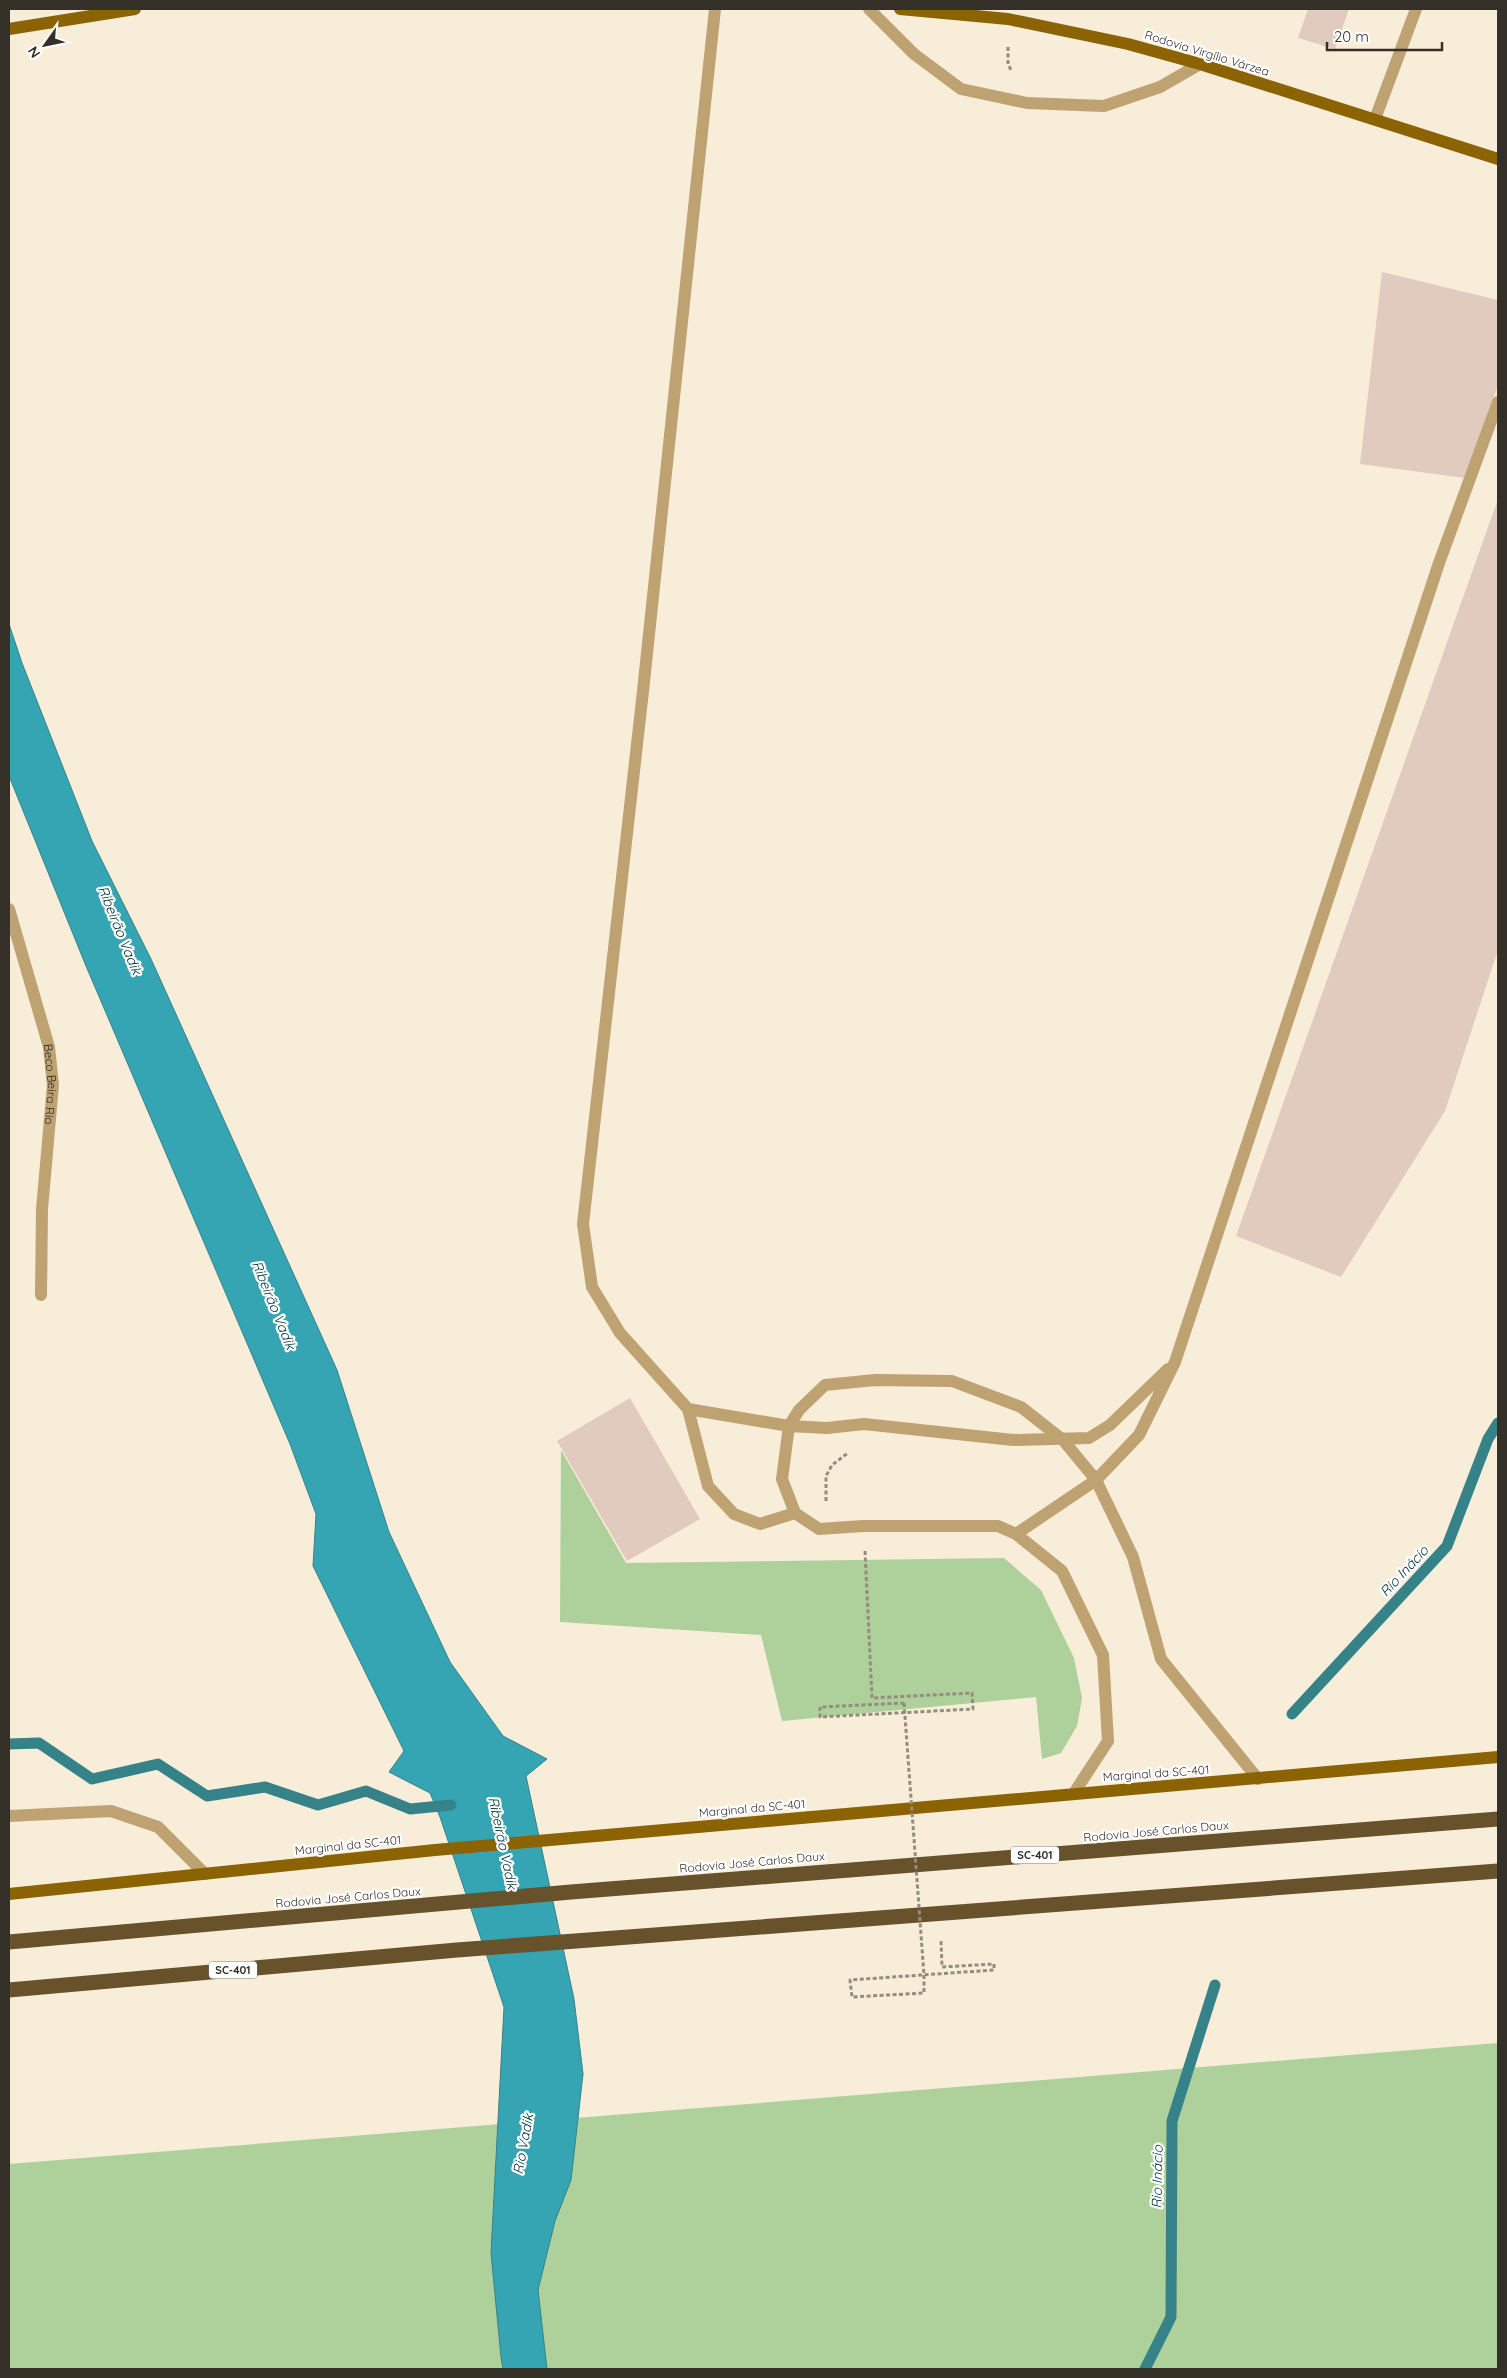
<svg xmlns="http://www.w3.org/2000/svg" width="1507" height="2378" viewBox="0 0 1507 2378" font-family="Quicksand,sans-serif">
  <rect width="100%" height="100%" fill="#f7edd8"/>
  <!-- green -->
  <path fill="#aed09b" d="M561 1450 626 1563 1004 1558 1041 1590 1074 1658 1082 1698 1077 1726 1061 1753 1042 1759 1036 1697 782 1721 761 1635 560 1622Z
    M1498 2043V2369H9V2164Z"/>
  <!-- water -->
  <path fill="#36a5b3" stroke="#358289" d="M9 624 22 663 92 841 151 959 337 1370 389 1532 450 1662 503 1736 547 1759 526 1776 574 1999 583 2074 571 2180 555 2221 538 2290 547 2369H503L501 2357 491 2253 504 2007 440 1817 430 1793 389 1772 404 1751 313 1566 316 1514 290 1444 86 966 9 776Z"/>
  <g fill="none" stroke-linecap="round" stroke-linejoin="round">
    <!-- stream -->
    <path stroke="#358289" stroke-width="11" d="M1292 1714 1447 1546 1488 1439 1498 1423
      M9 1744 39 1743 92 1779 158 1764 207 1796 265 1787 318 1805 366 1791 410 1809 451 1805
      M1145 2369 1171 2317 1172 2121 1215 1985"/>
  </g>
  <!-- building -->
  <path fill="#e1cbbf" d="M1308 9H1349L1335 49 1298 38Z
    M1382 272 1498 300V385L1465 478 1360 464Z
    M1498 499V950L1445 1111 1341 1277 1236 1236Z
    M630 1398 700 1519 627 1561 557 1441Z"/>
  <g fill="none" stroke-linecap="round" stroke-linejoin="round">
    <!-- path -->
    <path stroke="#948d7f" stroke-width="3" stroke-dasharray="4 2.5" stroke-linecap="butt" d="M1008 47V64L1012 72
      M826 1501V1476L832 1465 848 1453
      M865 1551 872 1698 972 1693 973 1709 820 1717V1707L904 1703
      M924 1975V1993L852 1997 850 1980 994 1970V1964L942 1967 941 1941"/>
    <!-- minor -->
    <g stroke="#bea272" stroke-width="12">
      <path d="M715 9 643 691 583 1224 592 1287 620 1333 688 1409 789 1426 799 1410 825 1385 875 1380 952 1381 1021 1407 1063 1440 1096 1480 1133 1557 1161 1659 1258 1779"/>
      <path d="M869 9 914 54 961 89 1027 103 1104 106 1160 87 1200 64"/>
      <path d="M1375 119 1416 9"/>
      <path id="s1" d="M9 909 49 1047 53 1085 42 1209 41 1295"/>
      <path d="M688 1409 708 1486 734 1514 760 1524 795 1513"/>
      <path d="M1016 1534 1096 1480 1139 1435 1175 1362 1439 563 1498 402"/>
      <path d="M1074 1793 1108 1741 1103 1655 1062 1571 1016 1534 998 1526H863L819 1529 795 1513 782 1479 789 1426 827 1428 864 1424 1013 1440 1089 1438 1110 1425 1168 1369"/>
      <path d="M9 1816 111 1811 158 1827 205 1874"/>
    </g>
    <!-- major -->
    <path stroke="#8b6303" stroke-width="12" d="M900 9 1008 19 1128 44 1200 64 1498 159
      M9 29 135 9
      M9 1894 435 1850 1498 1757"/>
    <!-- highway -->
    <path stroke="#68522b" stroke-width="15" d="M9 1942 571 1892 1498 1819
      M9 1990 457 1950 1498 1871"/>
    <!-- path-bridge -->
    <path stroke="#948d7f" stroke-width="3" stroke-dasharray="4 2.5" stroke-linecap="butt" d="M904 1703 924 1975"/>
  </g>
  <g text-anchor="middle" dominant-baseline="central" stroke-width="4.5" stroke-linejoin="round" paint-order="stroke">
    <!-- shield labels -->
    <g fill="#fff" stroke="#716e68" stroke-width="1">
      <rect x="1011" y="1846.5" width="48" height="17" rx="4"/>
      <rect x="209" y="1961.5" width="48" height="17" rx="4"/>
    </g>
    <g font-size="11" font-weight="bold" fill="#343028">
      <text x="1035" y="1855">SC-401</text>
      <text x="233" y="1970">SC-401</text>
    </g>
    <!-- street labels -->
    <g font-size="12" fill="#343028" stroke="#fff">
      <text transform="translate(1207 53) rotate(17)">Rodovia Virgílio Várzea</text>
      <text stroke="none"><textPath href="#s1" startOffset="181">Beco Beira Rio</textPath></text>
      <text transform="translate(1156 1773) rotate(-4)">Marginal da SC-401</text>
      <text transform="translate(752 1808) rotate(-5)">Marginal da SC-401</text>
      <text transform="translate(1156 1831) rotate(-5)">Rodovia José Carlos Daux</text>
      <text transform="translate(348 1845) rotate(-6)">Marginal da SC-401</text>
      <text transform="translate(752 1862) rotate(-5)">Rodovia José Carlos Daux</text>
      <text transform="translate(348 1897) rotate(-5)">Rodovia José Carlos Daux</text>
    </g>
    <!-- water labels -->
    <g font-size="14" font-style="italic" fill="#01363c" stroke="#fff">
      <text transform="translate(120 930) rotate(68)">Ribeirão Vadik</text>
      <text transform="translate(274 1305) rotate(68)">Ribeirão Vadik</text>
      <text transform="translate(1404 1571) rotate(-47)">Rio Inácio</text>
      <text transform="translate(503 1843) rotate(78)">Ribeirão Vadik</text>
      <text transform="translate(523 2144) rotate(-80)">Rio Vadik</text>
      <text transform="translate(1157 2177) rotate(-89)">Rio Inácio</text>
    </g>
  </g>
  <!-- border -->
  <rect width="1507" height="2378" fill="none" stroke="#343028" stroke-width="20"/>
  <!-- north arrow -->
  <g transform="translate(45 45) rotate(237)" stroke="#ffffff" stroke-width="4" paint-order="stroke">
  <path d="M0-4L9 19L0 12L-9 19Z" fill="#343028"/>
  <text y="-8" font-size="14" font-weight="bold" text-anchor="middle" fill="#343028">N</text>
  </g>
  <!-- scale -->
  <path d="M1327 42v8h115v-8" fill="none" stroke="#343028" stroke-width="2.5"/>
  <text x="1334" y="42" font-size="15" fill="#343028" stroke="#ffffff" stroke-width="4" paint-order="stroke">20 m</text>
</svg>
